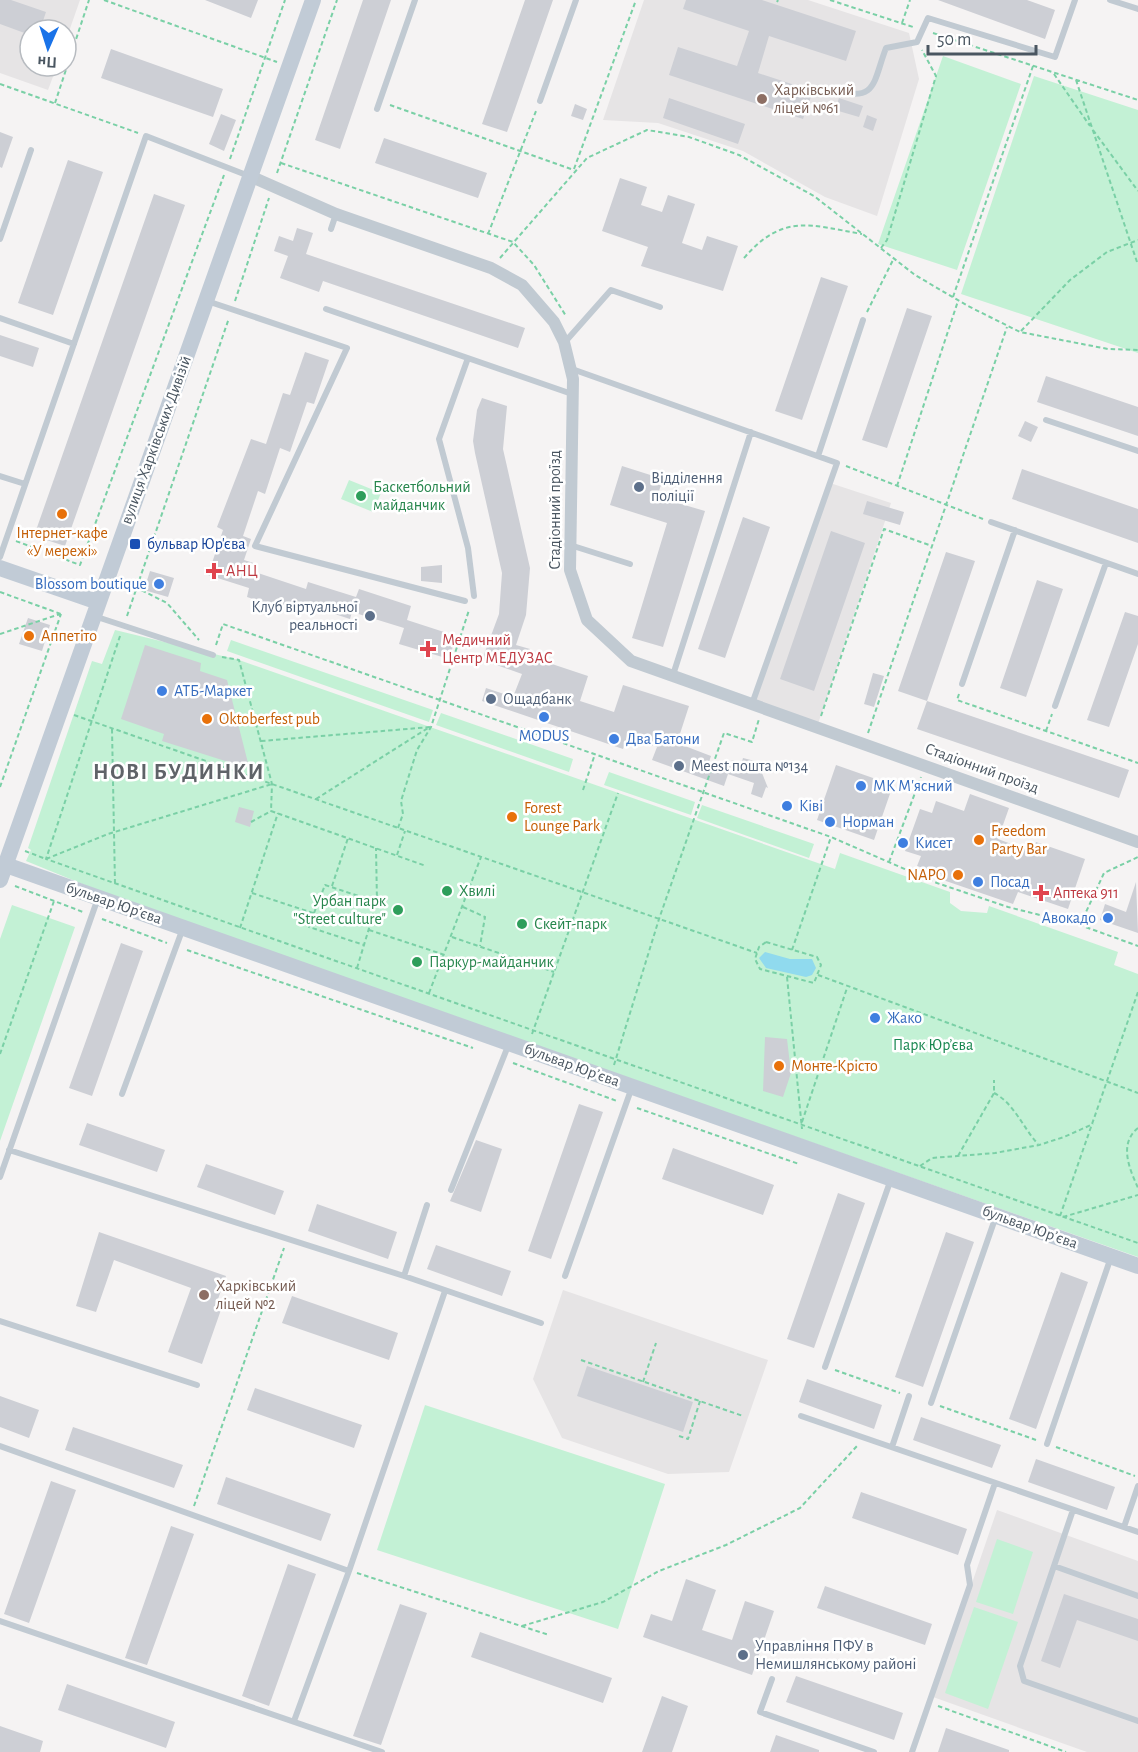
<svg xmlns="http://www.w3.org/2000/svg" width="1138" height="1752" viewBox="0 0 1138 1752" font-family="'Alegreya Sans',sans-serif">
  <rect width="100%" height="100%" fill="#f5f3f3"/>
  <!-- education -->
  <path fill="#e6e4e5" d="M0 0H80L66 40V30H30V66H57L48 90 0 73Z
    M644 0H808L909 33 919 79 877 216 825 197 743 151 658 123 603 120Z
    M830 483 891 503 817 727 752 704Z
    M563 1290 768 1360 729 1472 668 1474 562 1438 533 1379Z
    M997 1510 1138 1561V1752H1087L933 1697Z"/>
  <!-- green -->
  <path fill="#c3f1d5" d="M943 56 1021 84 957 270 878 244Z
    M1034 76 1138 110V353L961 294Z
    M349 480 381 493 373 512 341 499Z
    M115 630 239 660 835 869 840 853 950 892V903L961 911 987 913 989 906 1118 952 1114 965 1138 974V1257L129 903 26 861 31 850 28 848 92 661 102 664Z
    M231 640 433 710 429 722 227 651Z
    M441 713 573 759 569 772 436 725Z
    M609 772 695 802 691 815 604 785Z
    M702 805 814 844 809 858 697 818Z
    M12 905 75 927 0 1141V939Z
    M425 1405 665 1484 618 1629 377 1550Z
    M997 1539 1033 1552 1013 1614 976 1602Z
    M974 1607 1018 1622 988 1709 945 1693Z"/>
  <!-- water -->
  <path fill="#90daee" d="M765 952 790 959H812L816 968 812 975 806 977 766 968 759 958Z"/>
  <!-- building -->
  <path fill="#cdcfd5" d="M0 0H11L46 12 40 30H30V35L0 24Z
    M205 0H258L251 18Z
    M363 0H391L340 149 315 140Z
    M525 0H553L507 132 482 124Z
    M686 0H762L856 31 846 61 769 36 758 73 813 91 803 119 669 75 678 47 737 66 749 31 683 9Z
    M938 0H1027L1055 10 1045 39Z
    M111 49 223 89 213 117 101 78Z
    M669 98 745 124 738 144 663 118Z
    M839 98 863 106 859 117 835 110Z
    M575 104 587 109 583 120 571 116Z
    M221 114 236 120 224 151 209 144Z
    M867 115 877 119 873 131 863 127Z
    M0 132 13 137 2 168 0 167Z
    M384 138 487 173 478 198 375 163Z
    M68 160 103 172 53 315 18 303Z
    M620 178 647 187 641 205 662 212 668 195 695 204 682 243 702 250 707 236 738 246 723 291 641 266 648 247 602 231Z
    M154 194 185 205 65 546 34 536Z
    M297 228 313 233 306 254 525 328 518 348 323 281 319 292 280 278 288 256 274 251 279 236 293 241Z
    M821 277 848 286 802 420 775 411Z
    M907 308 932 316 887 448 862 440Z
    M0 335 39 348 33 367 0 356Z
    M305 352 329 360 314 404 307 402 290 452 280 448 265 494 258 491 243 536 251 539 244 560 257 564 255 572 306 589 308 582 356 597 359 589 411 606 407 620 444 632 442 636 455 640 449 659 399 644 404 628 352 612 350 619 301 603 297 614 247 597 249 588 208 575 223 530 217 527 251 439 266 444 283 393 290 395Z
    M1046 376 1138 407V436L1037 402Z
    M482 398 507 406 503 449 530 568 526 615 516 645 530 649 528 656 588 676 580 701 614 712 623 685 689 706 677 743 711 756 705 774 733 760 741 765 743 758 755 761 753 768H760L768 788 766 787 762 798 751 794 754 783 728 774 724 786 652 760 657 747 627 737 623 749 482 701 486 688 513 697 522 674 482 660 499 614 502 573 475 453 473 441 477 410Z
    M1025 421 1038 427 1031 442 1018 436Z
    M622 466 663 479 657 497 705 511 663 647 632 638 667 523 610 505Z
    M1022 469 1138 509V543L1012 499Z
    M867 501 904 512 900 525 863 514Z
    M743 517 770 527 725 658 698 649Z
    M831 531 865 543 814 691 780 679Z
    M946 552 975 561 927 701 898 691Z
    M442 565V583L421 581V567Z
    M150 571 174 578 168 597 144 590Z
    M1037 580 1063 589 1026 697 1000 688Z
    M1125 612 1138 616V644L1109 727 1087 720Z
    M28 618 50 625 42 651 19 644Z
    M145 645 201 663 200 671 227 680 248 763 238 765 162 741 164 734 121 719Z
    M873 673 884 676 874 707 864 704Z
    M927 701 1129 770 1119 798 917 729Z
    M836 765 893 785 874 840 817 820Z
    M970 794 1009 808 998 839 1033 852 1036 842 1085 859 1068 909 1018 892 1013 904 940 879 941 874 917 866 921 856 905 851 920 809 932 813 936 801 964 811Z
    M239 807 254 811 250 827 235 822Z
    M1136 882 1138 933 1100 920 1105 904 1126 912Z
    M121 943 143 951 92 1096 69 1088Z
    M765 1037 787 1039 791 1073 783 1097 763 1091Z
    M579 1104 603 1112 551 1259 528 1251Z
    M87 1123 165 1150 157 1172 79 1145Z
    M476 1140 502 1149 481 1212 450 1201Z
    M673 1148 774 1185 763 1215 662 1179Z
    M206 1164 284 1191 275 1215 197 1187Z
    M838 1193 865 1203 814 1348 787 1339Z
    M317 1204 397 1232 388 1259 308 1231Z
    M99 1232 226 1276 217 1302 223 1304 202 1364 168 1352 191 1288 114 1260 96 1312 76 1306Z
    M946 1232 974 1242 923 1387 895 1377Z
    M436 1245 511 1271 502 1296 427 1269Z
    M1061 1272 1088 1282 1036 1429 1009 1419Z
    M292 1296 398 1333 389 1360 282 1323Z
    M587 1366 693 1402 683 1432 577 1396Z
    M807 1379 882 1405 874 1429 799 1402Z
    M255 1388 362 1425 354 1448 247 1410Z
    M0 1396 39 1410 29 1438 0 1427Z
    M921 1417 1001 1445 992 1468 913 1440Z
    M73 1427 183 1465 174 1488 65 1450Z
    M1036 1459 1115 1487 1107 1510 1028 1482Z
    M226 1477 331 1514 321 1541 217 1504Z
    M51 1481 76 1490 29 1623 4 1614Z
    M861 1492 967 1529 958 1555 852 1518Z
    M171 1526 194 1534 147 1665 125 1658Z
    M288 1564 316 1574 269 1706 242 1696Z
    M686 1579 716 1590 702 1630 732 1640 745 1601 774 1611 752 1675 643 1637 651 1614 672 1621Z
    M825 1586 932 1624 925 1645 817 1608Z
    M1064 1594 1138 1619V1641L1077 1620 1060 1668 1041 1661Z
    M400 1604 427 1613 381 1745 353 1736Z
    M480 1632 612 1678 603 1703 471 1657Z
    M796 1676 903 1713 894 1740 786 1702Z
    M67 1684 175 1722 166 1748 58 1710Z
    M662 1696 688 1706 672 1752H642Z
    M0 1726 43 1741 40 1752H0Z
    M946 1728 1009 1750V1752H938Z
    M776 1735 819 1750V1752H770Z"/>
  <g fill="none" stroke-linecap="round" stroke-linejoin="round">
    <!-- path -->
    <path stroke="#7ad0a6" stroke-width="2" stroke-dasharray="4.5 3" stroke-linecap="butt" d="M104 0 277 62
      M830 0 913 27
      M777 2 778 0
      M902 23 910 0
      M933 33 1138 100
      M1054 74 1090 126
      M1076 80 1138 265
      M0 84 138 133
      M55 103 89 0
      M390 105 574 170
      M1093 130 1138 191
      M230 159 285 0
      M281 163 513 242 534 265 566 316
      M574 169 636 0
      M277 173 337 0
      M488 234 536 111
      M881 248 887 240 936 76 922 50
      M500 258 587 158 647 130 689 137 739 155 814 196 915 275 968 306 1020 332 1108 349 1138 350
      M744 258C783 213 810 225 862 234
      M953 297 1033 66
      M235 301 269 198
      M867 312 894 258
      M1021 331 1070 280 1107 252 1138 240
      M846 466 983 519
      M897 486 958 301
      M16 541 80 565 224 175
      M135 587 167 603 199 640
      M0 592 61 614
      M127 616 229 318
      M0 634 60 614
      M120 636 46 859 1138 1243
      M216 645 223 624 831 837 937 883 1008 907 1080 925 1138 946
      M222 657 239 660 272 784 271 811 426 866
      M959 694 957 700 1138 763
      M74 715 757 953
      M821 716 884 529 932 546
      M112 729 115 884
      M1046 731 1052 714
      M868 733 1007 327
      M261 741 431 727
      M0 787 61 614
      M583 790 595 754
      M316 799 428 728
      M251 822 271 811
      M398 828 403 814 401 801 417 750 431 727 469 610
      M25 851 46 859 108 834 272 784
      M397 855 405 831
      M889 862 921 777
      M15 886 83 912
      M332 886 348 838
      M252 893 313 913 309 927 364 945
      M463 907 485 917 480 946
      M314 913 325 885 377 902
      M102 919 167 943
      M1080 925 1104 873 1138 857
      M240 928 278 813
      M369 930 445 955
      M452 937 554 972
      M766 942 817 957 821 965 814 983 760 969 755 959 759 947Z
      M187 950 473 1048
      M792 950 831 837
      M357 968 377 902 376 848
      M818 975 1138 1093
      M787 977 802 1129
      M429 993 481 857
      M532 1034 618 793
      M0 1054 54 901
      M513 1063 617 1101
      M614 1065 659 919 724 733 752 742 759 719
      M994 1093C1014 1103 1023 1128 1038 1144
      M637 1108 799 1164
      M802 1122 847 988
      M1138 1128C1118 1144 1130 1170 1138 1188
      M958 1156 994 1093V1080
      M920 1166 932 1158 995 1153 1039 1145 1064 1137 1093 1124
      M1060 1216 1138 992
      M1063 1217 1138 1195
      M581 1360 743 1416
      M835 1370 900 1393
      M643 1382 656 1343
      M940 1406 1036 1440
      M679 1436 688 1439 700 1401
      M1056 1447 1135 1476
      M194 1506 284 1248
      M357 1573 549 1635
      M522 1626 603 1602 659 1571 726 1545 800 1508 857 1446
      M938 1706 1066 1752"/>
    <!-- lane -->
    <path stroke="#c1cad2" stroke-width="6" d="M1110 0 1138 9
      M834 90C877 103 873 82 886 48L917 42 928 18 1055 57 1075 0
      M540 101 576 0
      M377 109 415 0
      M331 229 336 214
      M0 239 31 150
      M207 301 347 348 255 546 465 601
      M326 309 572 394
      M0 318 74 344
      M565 342 611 290 660 307
      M468 358 439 439 468 548 474 596
      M572 369 837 463 752 704
      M1046 420 1138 451
      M818 456 863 320
      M0 476 25 484
      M991 522 1138 574
      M570 545 630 564
      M0 557 146 136 249 176
      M94 616 213 655
      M673 675 751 432
      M962 684 1015 530
      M1055 706 1106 563
      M122 1094 183 928
      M9 1150 404 1276 541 1323
      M0 1177 98 898
      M451 1190 508 1046
      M404 1276 427 1205
      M565 1276 632 1087
      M0 1321 197 1385
      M825 1367 891 1179
      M931 1403 996 1216
      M801 1416 1138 1532
      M1047 1444 1111 1257
      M0 1446 349 1571 445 1291
      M892 1447 909 1396
      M1073 1510 1020 1666 1024 1681 1138 1721
      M1124 1527 1138 1486
      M1054 1566 1138 1596
      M0 1621 382 1752
      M772 1679 760 1712 874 1752
      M294 1721 349 1571
      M912 1752 970 1585 967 1565 995 1483"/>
    <!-- street -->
    <path stroke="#c1cad2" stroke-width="12" d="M252 177 336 214 491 268 522 285 554 322 564 342 573 379 570 570 587 620 631 661 1138 842"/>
    <!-- secondary -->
    <path stroke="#c1cbd6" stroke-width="16" d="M0 568 98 602
      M6 865 1138 1266
      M0 880 313 0"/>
  </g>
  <!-- markers -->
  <g fill="#8d6e63" stroke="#fff" stroke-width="2">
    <circle cx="762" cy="99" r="6"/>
    <circle cx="204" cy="1295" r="6"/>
  </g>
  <g fill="#5c6f8a" stroke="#fff" stroke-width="2">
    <circle cx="639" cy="487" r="6"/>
    <circle cx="370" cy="616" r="6"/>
    <circle cx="491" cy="699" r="6"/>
    <circle cx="679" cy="766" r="6"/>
    <circle cx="743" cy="1655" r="6"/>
  </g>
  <g fill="#2e9e5b" stroke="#fff" stroke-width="2">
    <circle cx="361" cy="496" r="6"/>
    <circle cx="447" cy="891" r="6"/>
    <circle cx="398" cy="910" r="6"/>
    <circle cx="522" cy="924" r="6"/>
    <circle cx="417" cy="962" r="6"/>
  </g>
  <g fill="#e8710a" stroke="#fff" stroke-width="2">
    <circle cx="62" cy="514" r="6"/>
    <circle cx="29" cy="636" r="6"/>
    <circle cx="207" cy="719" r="6"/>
    <circle cx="512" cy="817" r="6"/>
    <circle cx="979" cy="840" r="6"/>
    <circle cx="958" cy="875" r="6"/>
    <circle cx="779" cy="1066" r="6"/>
  </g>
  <rect fill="#1a4fb4" stroke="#fff" stroke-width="2" x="129" y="538" width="12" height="12" rx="3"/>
  <g fill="#e0444e" stroke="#fff" stroke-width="2">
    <path d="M211 562h6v6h6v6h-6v6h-6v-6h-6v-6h6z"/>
    <path d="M425 640h6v6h6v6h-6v6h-6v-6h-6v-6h6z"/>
    <path d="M1038 884h6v6h6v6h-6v6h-6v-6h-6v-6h6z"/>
  </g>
  <g fill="#3f7fe0" stroke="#fff" stroke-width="2">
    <circle cx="159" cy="584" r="6"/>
    <circle cx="162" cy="691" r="6"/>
    <circle cx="544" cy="717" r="6"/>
    <circle cx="614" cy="739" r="6"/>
    <circle cx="861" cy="786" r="6"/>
    <circle cx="787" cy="806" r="6"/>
    <circle cx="830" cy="822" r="6"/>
    <circle cx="903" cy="843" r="6"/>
    <circle cx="978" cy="882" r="6"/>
    <circle cx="1108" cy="918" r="6"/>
    <circle cx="875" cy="1018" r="6"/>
  </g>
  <g text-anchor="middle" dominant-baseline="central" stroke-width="5" stroke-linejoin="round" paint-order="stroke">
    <!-- education labels -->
    <g font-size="16" fill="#785e54" stroke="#fff" text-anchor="start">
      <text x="774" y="90">Харківський<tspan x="774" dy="18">ліцей №61</tspan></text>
      <text x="216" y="1286">Харківський<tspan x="216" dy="18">ліцей №2</tspan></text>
    </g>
    <!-- street labels -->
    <g font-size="16" fill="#4a5661" stroke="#fff">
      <text transform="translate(156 440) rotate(-70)">вулиця Харківських Дивізій</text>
      <text transform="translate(555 510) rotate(-90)">Стадіонний проїзд</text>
      <text transform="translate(982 768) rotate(20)">Стадіонний проїзд</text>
      <text transform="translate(114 903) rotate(19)">бульвар Юрʼєва</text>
      <text transform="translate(572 1065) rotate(20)">бульвар Юрʼєва</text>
      <text transform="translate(1030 1227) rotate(20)">бульвар Юрʼєва</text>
    </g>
    <!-- service labels -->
    <g font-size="16" fill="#4e5e75" stroke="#fff" text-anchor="start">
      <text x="651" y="478">Відділення<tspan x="651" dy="18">поліції</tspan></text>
      <text x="358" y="607" text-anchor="end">Клуб віртуальної<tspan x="358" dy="18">реальності</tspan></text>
      <text x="503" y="699">Ощадбанк</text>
      <text x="691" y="766">Meest пошта №134</text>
      <text x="755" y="1646">Управління ПФУ в<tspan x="755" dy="18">Немишлянському районі</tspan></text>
    </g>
    <!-- leisure labels -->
    <g font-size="16" fill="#27864d" stroke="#fff" text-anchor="start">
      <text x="373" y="487">Баскетбольний<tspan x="373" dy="18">майданчик</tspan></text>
      <text x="459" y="891">Хвилі</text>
      <text x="386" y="901" text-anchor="end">Урбан парк<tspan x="386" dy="18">"Street culture"</tspan></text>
      <text x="534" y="924">Скейт-парк</text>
      <text x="429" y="962">Паркур-майданчик</text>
    </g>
    <!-- food labels -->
    <g font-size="16" fill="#c56008" stroke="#fff" text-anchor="start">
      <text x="62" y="533" text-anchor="middle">Інтернет-кафе<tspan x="62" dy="18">«У мережі»</tspan></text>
      <text x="41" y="636">Аппетіто</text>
      <text x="219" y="719">Oktoberfest pub</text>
      <text x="524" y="808">Forest<tspan x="524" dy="18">Lounge Park</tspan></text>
      <text x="991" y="831">Freedom<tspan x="991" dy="18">Party Bar</tspan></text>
      <text x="946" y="875" text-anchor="end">NAPO</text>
      <text x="791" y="1066">Монте-Крісто</text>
    </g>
    <!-- transit labels -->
    <g font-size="16" fill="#164399" stroke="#fff" text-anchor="start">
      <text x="147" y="544">бульвар Юр'єва</text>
    </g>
    <!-- health labels -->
    <g font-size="16" fill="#be3a42" stroke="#fff" text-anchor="start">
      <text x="226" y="571">АНЦ</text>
      <text x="442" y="640">Медичний<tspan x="442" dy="18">Центр МЕДУЗАС</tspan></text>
      <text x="1053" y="893">Аптека 911</text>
    </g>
    <!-- shop labels -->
    <g font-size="16" fill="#366cbe" stroke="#fff" text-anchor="start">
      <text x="147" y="584" text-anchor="end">Blossom boutique</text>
      <text x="174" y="691">АТБ-Маркет</text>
      <text x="544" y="736" text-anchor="middle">MODUS</text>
      <text x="626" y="739">Два Батони</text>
      <text x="873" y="786">МК М'ясний</text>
      <text x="799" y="806">Ківі</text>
      <text x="842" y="822">Норман</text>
      <text x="915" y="843">Кисет</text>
      <text x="990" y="882">Посад</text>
      <text x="1096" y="918" text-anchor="end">Авокадо</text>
      <text x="887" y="1018">Жако</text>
    </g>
    <!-- park labels -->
    <g font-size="16" fill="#17864f" stroke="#fff">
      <text x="933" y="1045">Парк Юр’єва</text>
    </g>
    <!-- district labels -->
    <g font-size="22" font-weight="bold" letter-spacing="1.5" fill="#5f6368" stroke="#fff">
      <text x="179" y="772">НОВІ БУДИНКИ</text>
    </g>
  </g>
  <!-- north arrow -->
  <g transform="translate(48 48) rotate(183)"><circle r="28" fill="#ffffff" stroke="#b7bbc0" stroke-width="1.5"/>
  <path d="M0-4.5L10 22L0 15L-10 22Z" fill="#1a73e8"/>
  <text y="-9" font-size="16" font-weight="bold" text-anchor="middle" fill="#4a5661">Пн</text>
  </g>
  <!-- scale -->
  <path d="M928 45v9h108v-9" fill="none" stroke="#4a5661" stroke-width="3"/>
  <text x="937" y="45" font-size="18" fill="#4a5661" stroke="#ffffff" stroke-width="4.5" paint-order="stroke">50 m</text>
</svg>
